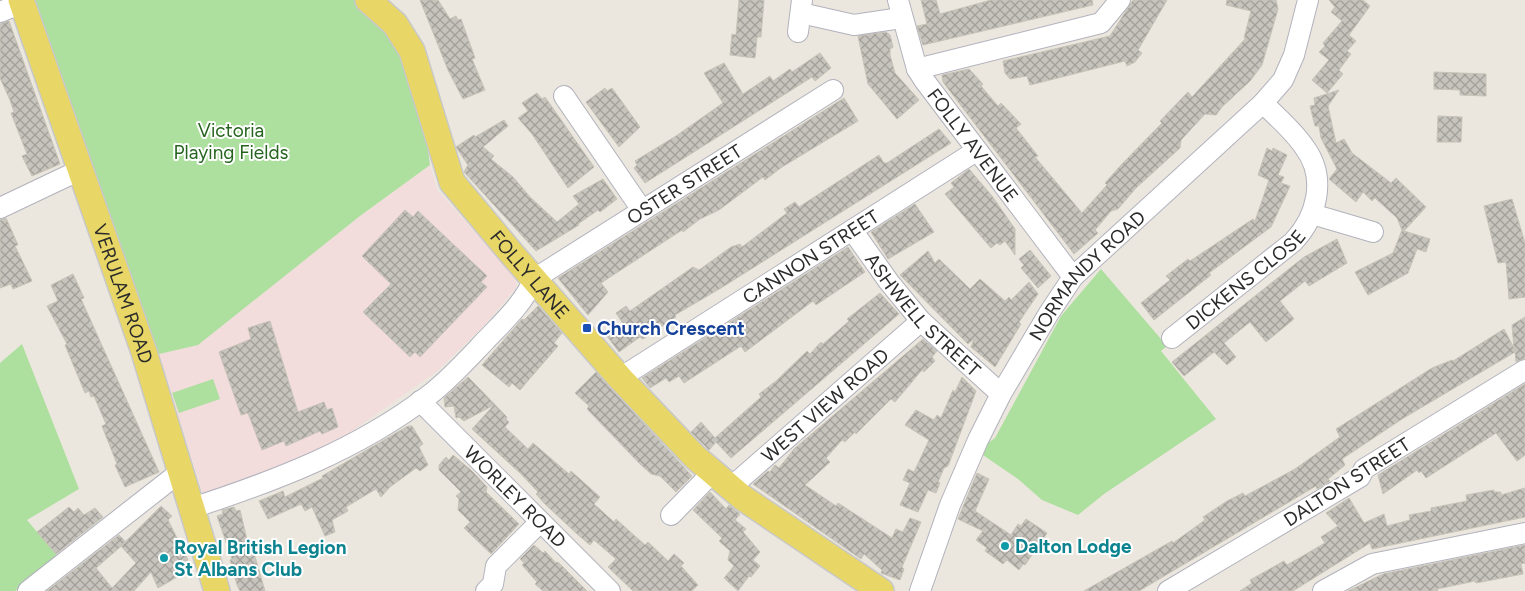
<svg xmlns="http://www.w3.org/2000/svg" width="1525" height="591" viewBox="0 0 1525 591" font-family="Figtree,sans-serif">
  <defs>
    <pattern id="building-cross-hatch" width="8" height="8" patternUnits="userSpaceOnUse" patternTransform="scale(1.25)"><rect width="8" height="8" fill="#c7c4bd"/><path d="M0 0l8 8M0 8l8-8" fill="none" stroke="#a29f9a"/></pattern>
  </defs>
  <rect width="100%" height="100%" fill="#ece7de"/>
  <!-- medical -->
  <path fill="#f2dddc" d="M430 165 437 190 517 278 516 288 481 329 436 372 345 436 319 453 203 495 159 354 198 345 360 216Z"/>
  <!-- green -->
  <path fill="#addf9e" d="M33 0H365L393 26 427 142 430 165 360 216 198 345 159 354Z
    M1101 269 1167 346 1161 351 1216 419 1104 494 1078 515 1042 500 1018 479 977 451 995 438 1061 316Z
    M22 344 79 489 27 520 59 558 15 591H0V363Z
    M213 379 220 399 179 413 172 393Z"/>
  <!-- building -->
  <path fill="url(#building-cross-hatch)" stroke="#c7c3b7" d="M420 0H438L450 19 456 16 458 20 461 19 475 58 472 59 485 90 463 99 448 70Z
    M739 0H764L761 37H757L755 58 730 55 732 34 736 35Z
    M921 0H936L940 14 991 0H1092L1093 5 923 45 917 26 927 24Z
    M1133 0H1167L1138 50 1142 53 1135 62 1127 66 1125 61 1030 85 1027 76 1010 79 1005 73 1003 61 1110 36Z
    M1227 0H1276L1278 9 1262 65 1250 81 1222 107 1216 115 1205 114 1181 140 1180 148 1136 188 1118 209 1111 211 1095 230 1098 233 1074 254 943 82 942 75 969 69 983 84 981 86 998 106 1001 103 1021 124 1016 128 1038 156 1035 157 1082 213 1107 185 1105 183 1121 165 1162 123 1160 121 1188 92 1192 97 1246 38H1244L1251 11 1226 5Z
    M1329 0H1363L1370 6 1349 35 1356 41 1347 51 1351 54 1339 70 1343 74 1327 93 1312 80 1329 60 1319 52 1325 46 1323 43 1342 21 1331 12 1335 7Z
    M9 21 60 164 32 176 22 156 27 154 11 113 14 112 10 100 0 78V24Z
    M886 32 890 35 893 47 890 49V55L895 73 919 100 897 119 868 84 858 36Z
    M820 53 831 68 815 81 812 77 645 183 634 168 637 165 635 161 676 136 723 103 704 73 724 63 743 94 770 76 773 81 790 69 792 72Z
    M1434 72 1486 74V96L1460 95V90L1434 89Z
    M605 88 607 91 612 88 640 127 619 147 586 102Z
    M1339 90 1328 106 1336 143 1344 139 1352 153 1391 183 1396 178 1426 207 1404 231 1430 239 1426 252 1417 249 1408 273 1368 295 1355 272 1393 253 1402 230 1397 218 1375 198 1372 201 1363 192 1356 202 1329 179 1337 169 1321 138 1319 126H1315L1310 106 1315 105 1314 98Z
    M537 93 542 99 545 97 594 167 568 188 532 134 518 118 528 111 522 103Z
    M844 98 858 121 782 167 765 180 763 177 719 210 700 219 683 232 682 230 601 283 608 292 588 315 558 278Z
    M1438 116 1462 117 1461 142H1437Z
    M504 120 508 126 483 147 494 156 491 159 513 177 530 197 557 222 579 204 573 196 603 179 617 199 600 212 598 210 578 224 579 225 536 251 464 172 468 165 456 147 474 135 475 137Z
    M939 129 951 143 721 288 675 315 676 317 643 339 640 337 619 352 607 336 624 325 616 313 626 306 630 311 693 267 699 270 731 247 740 244 742 247 787 213 784 209 795 202 799 207 879 155 884 163H887Z
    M1267 148 1272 151 1273 148 1287 155 1278 175 1284 177 1281 183 1290 186 1271 227 1209 273 1211 275 1154 320 1141 303 1170 280 1166 276 1188 259 1190 261 1253 219 1255 221 1269 180 1258 175Z
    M969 169 992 196 1015 229V255L1005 241 1000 245 997 243 991 248 945 194 954 187 951 183Z
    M1512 199 1525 243V297L1509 299 1506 262 1498 263 1484 206Z
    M915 204 934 232 888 259 871 232Z
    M405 210 413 217 418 211 487 276 481 282 487 287 420 357 415 352 410 357 363 312 391 284 362 256Z
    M6 218 18 245 15 246 32 281 13 289 11 284 0 288V220Z
    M1337 239 1347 263 1309 286 1305 281 1280 301 1294 319 1266 342 1250 322 1224 343 1236 357 1227 365 1214 352 1184 376 1172 362 1304 257Z
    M848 247 865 272 816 305 813 301 745 352 741 346 684 383 679 376 669 382 666 378 650 388 642 378Z
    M1030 250 1051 276 1038 288 1021 268 1024 265 1019 259Z
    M928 251 935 263 939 259 970 289 980 279 1005 301 1009 297 1011 300 1029 282 1038 294 1019 322 1021 324 995 367 971 347 974 339 968 344 900 275Z
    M73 274 84 298 81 299 159 472 125 487 115 465 117 464 102 426 106 424 94 396 91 397 89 391 85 393 65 345 67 344 47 306 58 301 51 285Z
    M880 293 899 314 731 458 716 442 709 450 691 432 701 422 715 438 761 397 759 394 776 381 807 351 810 354 821 342 823 344 849 321 847 319Z
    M538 306 562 333 554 343 558 346 520 390 512 383 509 387 482 365 522 319 524 320Z
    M1525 317V358L1516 362 1515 352 1402 419 1342 459 1345 465 1328 479 1330 481 1317 489 1316 486 1139 591H1084L1172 541 1173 543 1205 520 1203 517 1227 501 1243 493 1245 496 1295 469 1340 437 1336 429 1432 368 1452 360 1453 361 1504 329 1514 348 1512 325Z
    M270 321 298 412 324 402 327 410 332 408 338 427 322 434 320 431 286 446 284 441 262 450 248 413 241 415 219 352 251 339 248 328Z
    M923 339 937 351 932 357 935 361 924 372 922 370 895 402 891 399 856 434 855 432 845 442 842 440 826 458 830 462 805 485 836 506 838 503 892 538 896 529 903 532 910 518 921 522 902 567 904 569 900 580 881 573 882 570 864 554 861 559 753 484 768 471 770 472 775 465 779 468 794 449Z
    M596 372 692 476 676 492 660 476 651 474 640 464 587 409 589 406 575 393Z
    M468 377 507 417 506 419 509 422 505 427 528 449 533 443 569 474 571 471 600 497 594 504 614 522 616 519 645 545 648 542 668 561 674 554 684 563 681 566 698 585 692 591H633L608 567 616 559 594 540 590 545 577 534 545 504 536 494 538 492 521 474 472 429 494 405 464 421 459 417 456 418 454 406 445 407 444 398Z
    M962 377 976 391 948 466 944 468 938 482 940 483 936 493 928 490 918 512 900 505 910 483 903 480 908 469 914 472 929 440 905 425 916 410 934 420 937 415 941 418 953 390 955 392Z
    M1525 384V455L1517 461 1496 433 1426 478 1421 471 1419 473 1417 470 1383 494 1378 475Z
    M408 426H412L423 444 419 447 428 465 420 471 416 468 390 487 381 497 376 489 346 507 348 511 332 520 335 532 325 536 312 507 305 511 301 504 268 519 259 501 283 491 285 497 323 478 322 476Z
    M453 455 472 471 487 487 486 492 519 524 491 554 464 528 470 522 458 510 459 499 456 496 461 492 439 470V465L446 457 449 460Z
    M977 473 989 479 975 511 1011 535 1018 524 1021 526 1026 519 1047 533 1025 565 1023 564 1019 570 1007 560 1003 564 985 551 987 548 976 540 983 531 958 519Z
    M1525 488V517L1372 549 1370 543 1293 591H1240L1252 583 1250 580 1284 561 1287 565 1325 543 1321 537 1338 526 1326 513 1349 498 1364 523 1384 514 1387 526 1410 520 1409 515 1431 511V508L1467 501 1466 495 1494 490V492H1501V495Z
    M710 492 726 509 729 505 740 514 735 520 746 529 743 532 760 552 753 560 760 566 751 577 749 576 738 591 724 578 734 566 728 560 730 551 719 541 722 538 693 510Z
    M161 506 172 516 168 520 188 560 180 566 184 573 158 588 151 572 134 591H47L119 535 126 542 96 568 112 588 136 563 121 546Z
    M69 507 74 512 78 508 84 515 95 508 103 517 56 554 37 532Z
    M234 507 236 511 240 510 248 544 251 543 265 591H240L237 585 230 560 232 559 217 516 223 514 222 510Z
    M534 545 543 553 545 551 556 563 558 562 587 591H543L535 584 537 582 522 565 524 563 520 559Z
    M1525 545V563L1521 564 1523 574 1476 583 1475 581 1437 589 1438 591H1348L1383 574Z"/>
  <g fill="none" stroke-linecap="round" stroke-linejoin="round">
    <!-- minor casing -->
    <g stroke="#b1b2bd" stroke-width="22">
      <g id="minor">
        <path id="s1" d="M898 0 917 69 924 80 1073 277"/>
        <path d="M0 12 22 3"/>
        <path d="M801 13 854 25 901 18"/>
        <path d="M798 32 802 0"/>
        <path d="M917 69 1101 23 1120 0"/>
        <path d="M564 96 642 210"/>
        <path d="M0 208 80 170"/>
        <path d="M1312 214 1373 232"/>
        <path id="s2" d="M852 230 889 282 921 321 1001 394"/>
        <path id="s3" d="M1172 338 1293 242C1317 217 1327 178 1305 148 1294 131 1277 117 1263 103"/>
        <path id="s4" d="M620 378 976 151"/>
        <path id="s5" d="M420 401 610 591"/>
        <path id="s6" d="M730 488 921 321"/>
        <path id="s7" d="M192 508C275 481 357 450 428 396 449 380 467 360 485 341 504 321 523 304 534 279L833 90"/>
        <path d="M671 515 713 472"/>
        <path d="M28 591 180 472"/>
        <path d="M486 591 493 584 496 566 540 522"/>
        <path id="s8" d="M920 591 950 505 978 440 1001 394 1049 313 1073 277 1263 103 1283 80 1294 55 1308 0"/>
        <path d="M1168 591 1360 477 1364 469 1525 370"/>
        <path d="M1323 591 1372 564 1525 533"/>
      </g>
    </g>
    <!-- major casing -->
    <g stroke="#c8c8c8" stroke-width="28">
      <g id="major">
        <path id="s9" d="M21 0 144 352 217 591"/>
        <path id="s10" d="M368 0 395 24 412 51 452 182 512 254 620 378 695 457 743 498 881 591"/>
      </g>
    </g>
    <!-- minor -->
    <use href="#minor" stroke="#fff" stroke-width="20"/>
    <!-- major -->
    <use href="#major" stroke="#e8d766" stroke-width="25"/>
  </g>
  <!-- markers -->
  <rect fill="#1a4fb4" stroke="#fff" stroke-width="2" x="582" y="323" width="10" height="10" rx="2.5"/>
  <g fill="#0f9aa8" stroke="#fff" stroke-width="2">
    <circle cx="1005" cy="546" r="5"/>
    <circle cx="164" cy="558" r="5"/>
  </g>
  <g text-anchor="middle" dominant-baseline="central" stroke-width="4" stroke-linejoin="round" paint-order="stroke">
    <!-- park labels -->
    <g font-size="19" fill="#26641f" stroke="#fff">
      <text x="231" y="130">Victoria<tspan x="231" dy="22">Playing Fields</tspan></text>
    </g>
    <!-- street labels -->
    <g font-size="19" fill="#2b2b2b" stroke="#fff">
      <text stroke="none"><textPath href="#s1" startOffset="166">FOLLY AVENUE</textPath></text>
      <text stroke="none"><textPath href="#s7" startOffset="599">OSTER STREET</textPath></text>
      <text stroke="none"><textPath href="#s4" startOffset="226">CANNON STREET</textPath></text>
      <text stroke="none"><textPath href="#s10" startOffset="326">FOLLY LANE</textPath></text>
      <text stroke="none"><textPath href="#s8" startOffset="361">NORMANDY ROAD</textPath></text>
      <text stroke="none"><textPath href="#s3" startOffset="94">DICKENS CLOSE</textPath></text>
      <text stroke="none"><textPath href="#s9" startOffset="311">VERULAM ROAD</textPath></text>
      <text stroke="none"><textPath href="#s2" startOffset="111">ASHWELL STREET</textPath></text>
      <text stroke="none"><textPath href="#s6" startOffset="126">WEST VIEW ROAD</textPath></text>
      <text transform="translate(1347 482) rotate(-33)">DALTON STREET</text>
      <text stroke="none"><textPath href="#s5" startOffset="135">WORLEY ROAD</textPath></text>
    </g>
    <!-- transit labels -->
    <g font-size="19" font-weight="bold" fill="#164399" stroke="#fff" text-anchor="start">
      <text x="597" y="328">Church Crescent</text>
    </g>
    <!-- culture labels -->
    <g font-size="19" font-weight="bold" fill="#0d838f" stroke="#fff" text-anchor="start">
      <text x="1015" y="546">Dalton Lodge</text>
      <text x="174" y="547">Royal British Legion<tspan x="174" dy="22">St Albans Club</tspan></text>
    </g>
  </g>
</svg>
